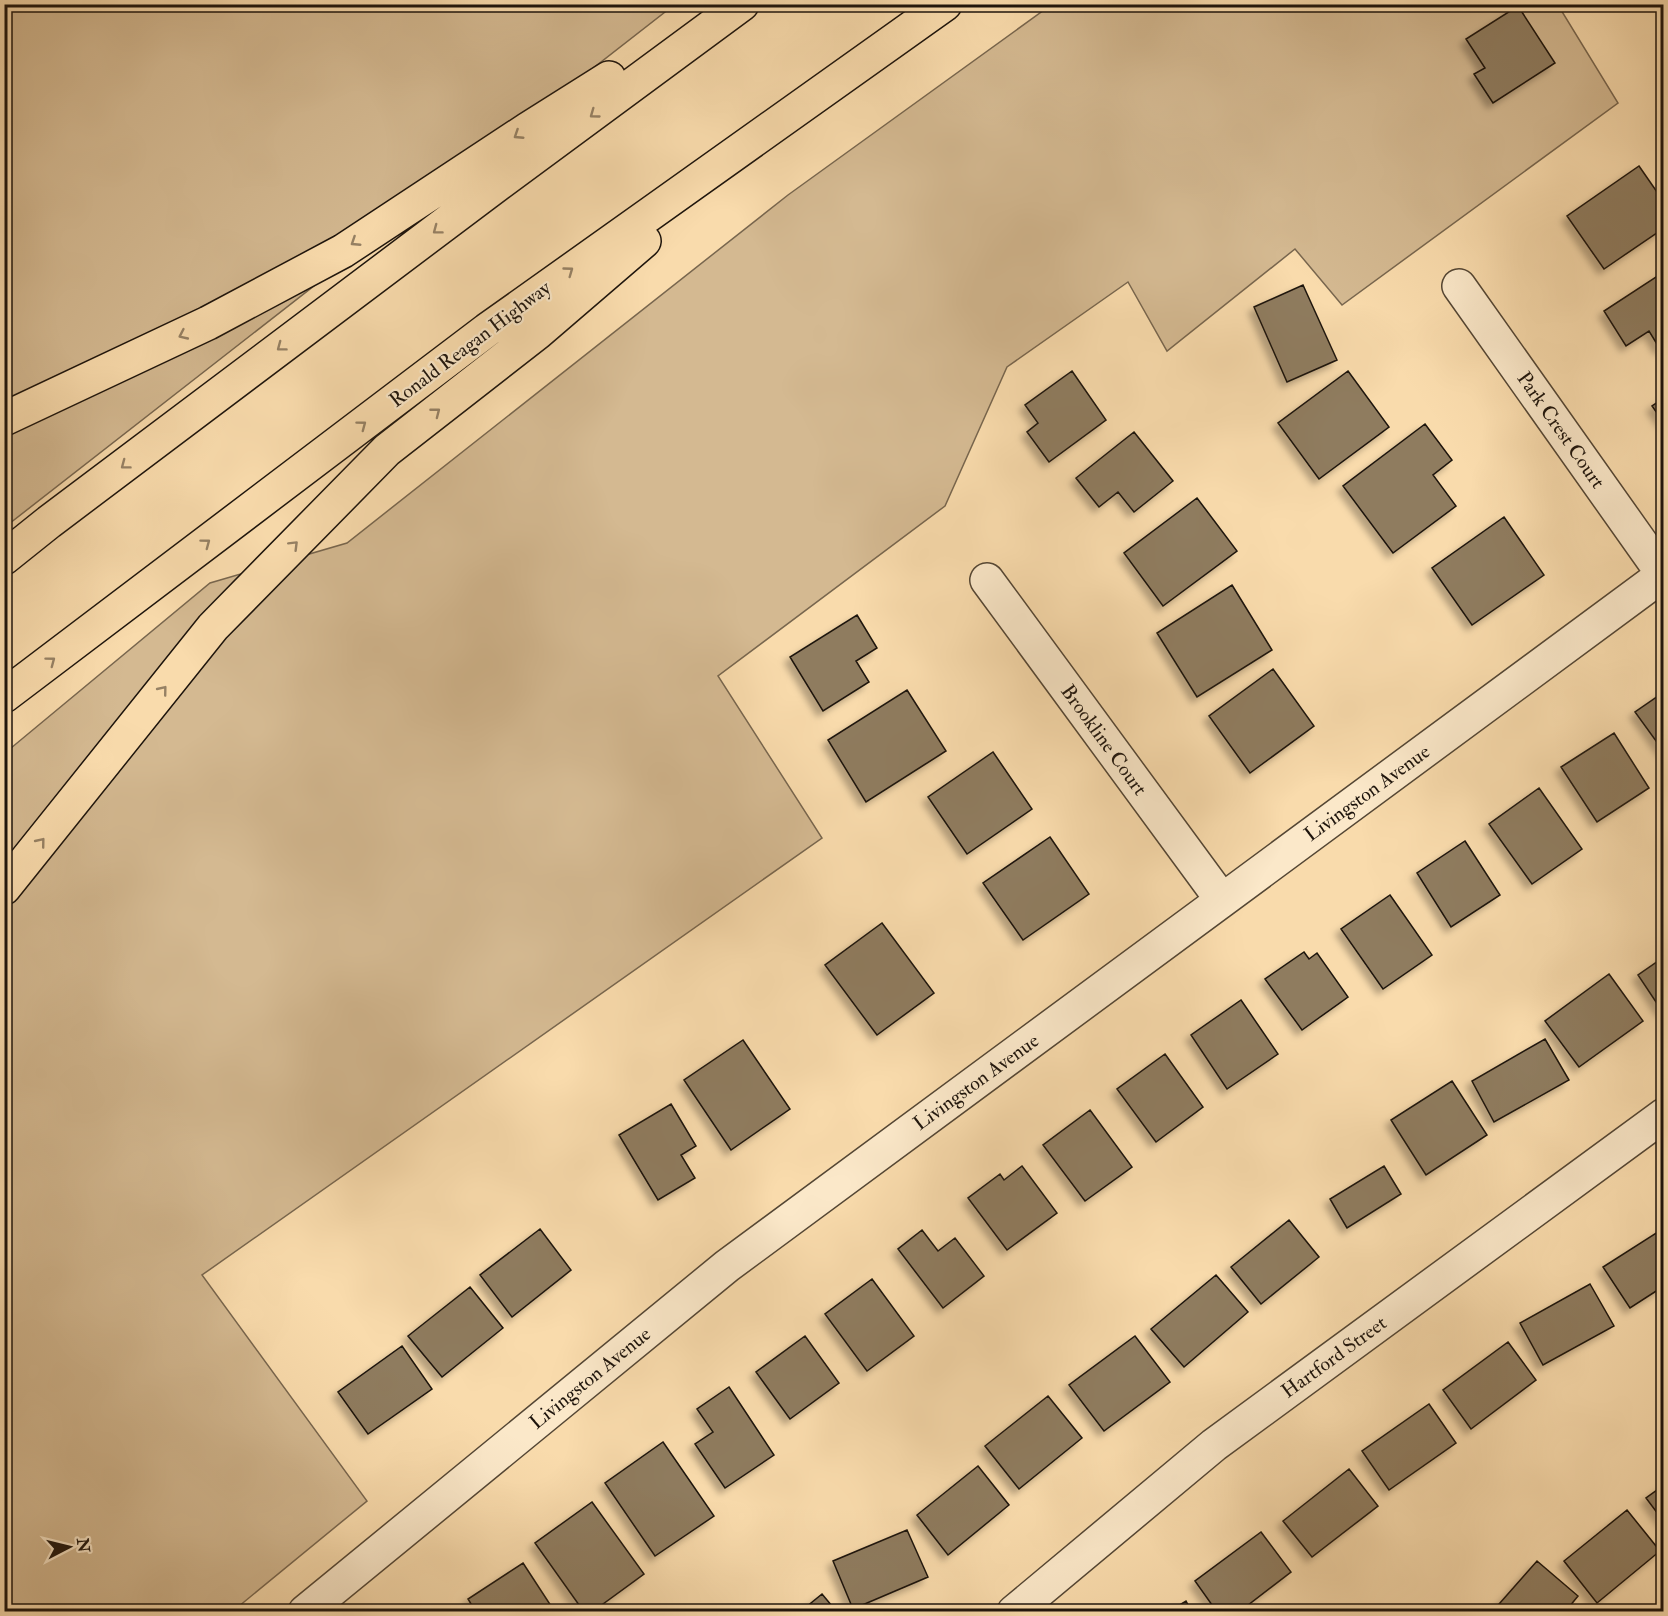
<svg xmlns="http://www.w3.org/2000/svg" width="1668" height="1616" viewBox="0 0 1668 1616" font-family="'IM FELL Double Pica',serif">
  <defs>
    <filter id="shadow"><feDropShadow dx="-5.5" dy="5.5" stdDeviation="3" flood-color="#0004"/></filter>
  </defs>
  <rect width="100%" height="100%" fill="#f9dbac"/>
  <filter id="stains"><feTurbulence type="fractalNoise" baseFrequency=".00333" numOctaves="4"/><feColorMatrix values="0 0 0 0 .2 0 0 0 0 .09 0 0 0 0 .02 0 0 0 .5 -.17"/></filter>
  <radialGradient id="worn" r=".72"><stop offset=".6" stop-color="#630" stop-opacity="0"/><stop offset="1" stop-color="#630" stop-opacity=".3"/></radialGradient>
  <!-- green -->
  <path fill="#d4b991" stroke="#78664e" stroke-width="1.5" d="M5 5H674L5 527Z
    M1051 5H1558L1618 103 1342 305 1295 249 1167 351 1128 282 1007 367 945 506 718 676 822 838 202 1275 367 1501 233 1611 5 1612V753L210 583 347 543 788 195Z"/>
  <!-- building -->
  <path fill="#8f7b5f" stroke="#1d140c" stroke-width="1.5" filter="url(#shadow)" d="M1518 6 1555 63 1493 103 1474 74 1485 68 1466 39Z
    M1639 166 1664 202V228L1604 269 1567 216Z
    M1662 273 1664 347 1660 349 1649 331 1626 346 1604 311Z
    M1303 285 1337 360 1287 382 1254 307Z
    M1072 371 1106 420 1049 462 1027 432 1038 423 1025 405Z
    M1348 371 1389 427 1319 479 1278 423Z
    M1664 398V423L1652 406Z
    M1425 424 1452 460 1433 475 1456 506 1393 553 1343 486Z
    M1134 432 1173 481 1134 512 1118 492 1099 507 1076 478Z
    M1197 498 1237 551 1163 606 1124 553Z
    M1504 517 1544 575 1472 625 1432 568Z
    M1232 585 1272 650 1197 697 1157 633Z
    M857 615 877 648 856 661 869 682 823 711 790 657Z
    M1273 669 1314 726 1250 773 1209 716Z
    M907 690 946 751 866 802 828 740Z
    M1664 692V752L1635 712Z
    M1614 733 1649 788 1597 822 1561 767Z
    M993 752 1032 809 967 854 928 797Z
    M1539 788 1582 849 1532 884 1489 824Z
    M1050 837 1089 894 1023 940 983 883Z
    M1465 841 1500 895 1451 927 1417 873Z
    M1390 895 1432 955 1383 989 1341 929Z
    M882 923 934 993 877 1035 825 965Z
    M1304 952 1309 959 1317 953 1348 997 1302 1030 1265 979Z
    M1664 957V1010L1662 1011 1638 975Z
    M1609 974 1643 1021 1579 1067 1545 1021Z
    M1241 1000 1278 1054 1227 1089 1191 1035Z
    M1545 1039 1569 1080 1494 1122 1472 1081Z
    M743 1040 790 1109 731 1150 684 1080Z
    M1165 1054 1203 1107 1156 1142 1117 1089Z
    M1452 1081 1487 1135 1426 1175 1391 1120Z
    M671 1104 696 1146 681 1155 695 1178 658 1200 619 1135Z
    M1090 1110 1132 1167 1085 1201 1043 1145Z
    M1022 1166 1057 1213 1007 1250 968 1198 1000 1174 1004 1180Z
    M1384 1166 1401 1194 1347 1228 1330 1199Z
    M1289 1220 1319 1257 1261 1304 1231 1267Z
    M1664 1228V1286L1630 1308 1603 1267Z
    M540 1229 571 1270 512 1317 480 1275Z
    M922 1230 938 1251 955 1238 984 1276 943 1308 898 1249Z
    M1216 1275 1248 1312 1184 1367 1151 1329Z
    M872 1279 914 1336 867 1371 825 1314Z
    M1590 1284 1614 1326 1543 1365 1520 1323Z
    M470 1287 503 1328 442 1377 408 1336Z
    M805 1336 839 1383 790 1419 756 1372Z
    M1135 1336 1170 1382 1104 1431 1069 1385Z
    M1508 1342 1536 1380 1471 1429 1443 1390Z
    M402 1346 432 1389 368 1434 338 1392Z
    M729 1387 774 1455 725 1488 695 1444 713 1432 697 1409Z
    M1048 1396 1082 1438 1019 1489 985 1446Z
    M1429 1404 1456 1443 1389 1490 1362 1451Z
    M663 1442 714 1516 655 1556 605 1483Z
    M978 1466 1009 1505 948 1555 917 1515Z
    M1349 1469 1378 1506 1312 1557 1283 1521Z
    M1664 1485V1522L1646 1498Z
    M592 1502 644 1574 592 1612H584L535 1543Z
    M1627 1510 1660 1551 1597 1603 1564 1561Z
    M907 1530 928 1577 853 1609 833 1561Z
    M1261 1532 1291 1572 1239 1612H1217L1195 1581Z
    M1537 1561 1578 1596 1565 1612H1492Z
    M523 1563 555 1612H476L468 1599Z
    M822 1594 837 1612H800Z
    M1186 1601 1192 1612H1168Z"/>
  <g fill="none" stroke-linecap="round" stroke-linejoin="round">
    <!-- street casing -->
    <g stroke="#544634" stroke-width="36">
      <path id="street" d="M1459 286 1663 574
        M987 580 1222 900
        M305 1612 727 1266 1664 574
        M1014 1612 1214 1445 1664 1115"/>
    </g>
    <!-- highway casing -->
    <g stroke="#1d140c" stroke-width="36">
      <path id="highway" d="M4 419 208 323 343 251 528 129 609 78
        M4 558 49 522 498 184 742 4
        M4 696 487 330 945 4
        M4 888 213 627 387 450 537 333 644 241"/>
    </g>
    <!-- street -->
    <use href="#street" stroke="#fbe8c9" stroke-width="33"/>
    <!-- highway -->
    <use href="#highway" stroke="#f9dbac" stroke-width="33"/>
  </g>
  <!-- one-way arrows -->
  <defs><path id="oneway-chevron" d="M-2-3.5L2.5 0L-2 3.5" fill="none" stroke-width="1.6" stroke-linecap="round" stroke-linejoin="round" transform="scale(1.5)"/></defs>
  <g stroke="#968164">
    <use href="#oneway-chevron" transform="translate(594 114) rotate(144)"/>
    <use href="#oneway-chevron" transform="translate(518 135) rotate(147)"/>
    <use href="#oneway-chevron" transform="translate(437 230) rotate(143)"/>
    <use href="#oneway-chevron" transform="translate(355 242) rotate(147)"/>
    <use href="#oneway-chevron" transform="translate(569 271) rotate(-36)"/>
    <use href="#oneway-chevron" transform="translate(183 335) rotate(155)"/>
    <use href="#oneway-chevron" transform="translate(281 347) rotate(143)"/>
    <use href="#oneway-chevron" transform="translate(436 412) rotate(-38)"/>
    <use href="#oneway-chevron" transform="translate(362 425) rotate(-37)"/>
    <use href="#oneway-chevron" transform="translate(125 465) rotate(143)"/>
    <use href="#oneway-chevron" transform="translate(206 543) rotate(-37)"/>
    <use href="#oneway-chevron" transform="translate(294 545) rotate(-45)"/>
    <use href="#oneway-chevron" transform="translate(51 661) rotate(-37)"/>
    <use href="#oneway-chevron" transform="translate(163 690) rotate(-51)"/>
    <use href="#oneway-chevron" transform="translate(41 842) rotate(-51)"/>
  </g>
  <g text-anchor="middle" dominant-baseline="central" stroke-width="4.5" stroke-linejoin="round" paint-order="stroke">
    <!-- street labels -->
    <g font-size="20" fill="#1d140c" stroke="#fbe8c9">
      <text transform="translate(470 344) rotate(-37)">Ronald Reagan Highway</text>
      <text transform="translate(1561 430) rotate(55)">Park Crest Court</text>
      <text transform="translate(1104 740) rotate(54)">Brookline Court</text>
      <text transform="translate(1367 793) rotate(-36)">Livingston Avenue</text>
      <text transform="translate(976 1082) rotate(-36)">Livingston Avenue</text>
      <text transform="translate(1334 1357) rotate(-36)">Hartford Street</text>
      <text transform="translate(590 1378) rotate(-39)">Livingston Avenue</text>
    </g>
  </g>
  <!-- margin -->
  <rect width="1668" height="1616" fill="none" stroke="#f9dbac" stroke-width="24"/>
  <rect x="6" y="6" width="1656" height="1604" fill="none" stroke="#1d140c" stroke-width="3"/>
  <rect x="12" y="12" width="1644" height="1592" fill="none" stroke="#1d140c" stroke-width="1.5"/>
  <!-- north arrow -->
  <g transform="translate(69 1547) rotate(83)" stroke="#fbe8c9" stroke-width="4.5" paint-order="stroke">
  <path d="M0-4.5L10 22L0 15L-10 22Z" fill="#1d140c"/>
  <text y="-9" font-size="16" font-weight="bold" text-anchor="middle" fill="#1d140c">N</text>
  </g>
  <rect width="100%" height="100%" filter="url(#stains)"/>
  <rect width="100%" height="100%" fill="url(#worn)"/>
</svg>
